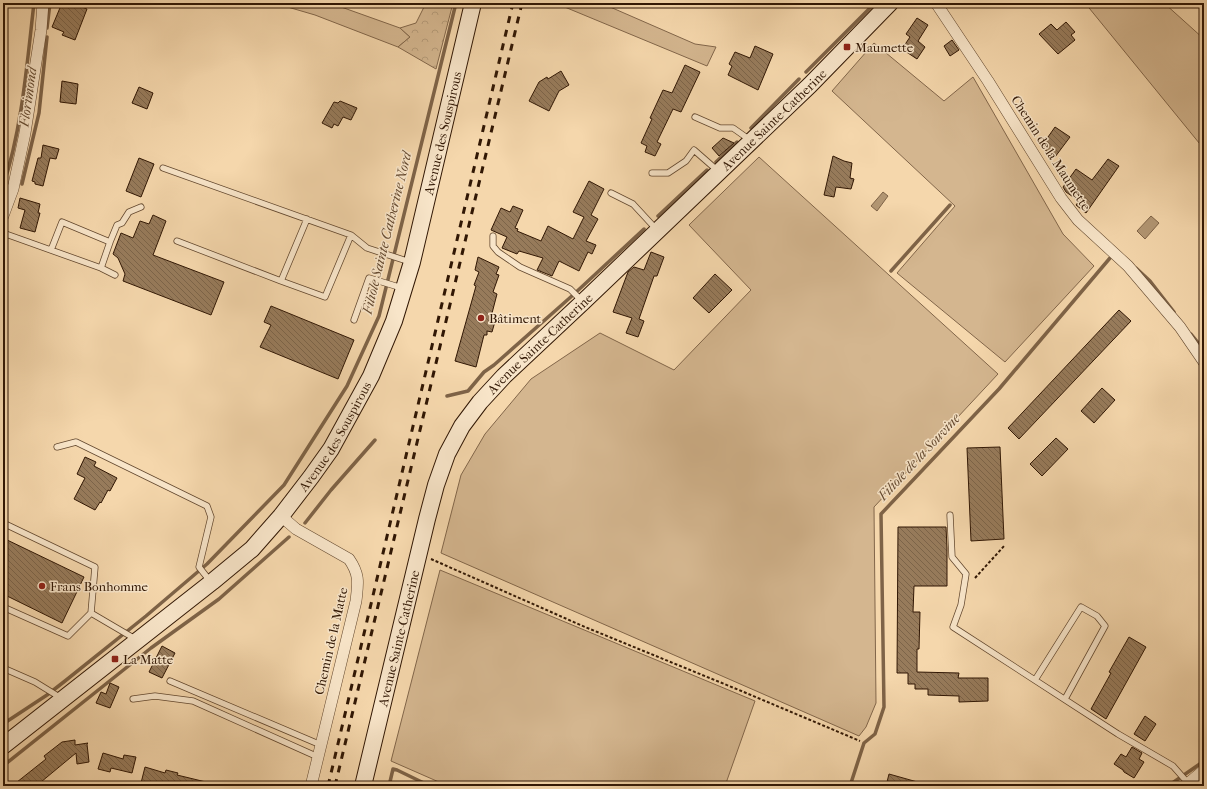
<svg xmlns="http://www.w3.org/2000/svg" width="1207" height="789" viewBox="0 0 1207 789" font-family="'IM FELL French Canon',serif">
  <defs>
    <pattern id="forest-crowns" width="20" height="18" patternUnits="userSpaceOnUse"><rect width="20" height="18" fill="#d4b68f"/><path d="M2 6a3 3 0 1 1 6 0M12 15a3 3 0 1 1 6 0" fill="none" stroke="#b69c7a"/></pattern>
    <pattern id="building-back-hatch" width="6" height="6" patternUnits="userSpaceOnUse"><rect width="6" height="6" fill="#977b5b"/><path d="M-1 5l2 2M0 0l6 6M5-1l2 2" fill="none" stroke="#7c6449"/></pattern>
  </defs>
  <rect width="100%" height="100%" fill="#f5d7ac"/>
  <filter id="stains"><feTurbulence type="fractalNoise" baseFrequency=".005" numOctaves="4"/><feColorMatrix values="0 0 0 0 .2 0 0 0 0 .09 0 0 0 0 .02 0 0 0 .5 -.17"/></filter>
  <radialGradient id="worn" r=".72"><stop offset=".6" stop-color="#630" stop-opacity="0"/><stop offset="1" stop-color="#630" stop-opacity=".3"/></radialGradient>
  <!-- grass -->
  <path fill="#d4b68f" stroke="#82664a" d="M274 3H330L400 28 410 37 398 47 315 15Z
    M555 3H601L695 44 716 47 707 66Z
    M1085 3H1164L1204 39V149Z
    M874 43 944 101 973 77 1063 234 1094 266 1005 362 897 273 955 206 832 91Z
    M759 157 998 374 874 507 876 703 866 727 859 736 441 553 461 475 485 434 531 379 600 333 674 370 751 290 689 225Z
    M440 570 755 701 725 786H448L391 761Z"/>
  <!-- forest -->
  <path fill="url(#forest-crowns)" stroke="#82664a" d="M426 3H453L436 69 398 47 410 37 400 28 416 23Z"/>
  <!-- water -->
  <path fill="#b29673" stroke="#7e6347" d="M883 192 888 196 877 211 871 206Z
    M1151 216 1159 223 1145 239 1137 231Z"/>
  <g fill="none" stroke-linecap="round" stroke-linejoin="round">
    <!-- stream -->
    <path stroke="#7e6347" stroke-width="3.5" d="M47 28 50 3
      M806 72 875 3
      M751 128 799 79
      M716 162 737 142
      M22 184 39 113 47 37
      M3 186C22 130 27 63 34 3
      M658 216 707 170
      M1136 268 1150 281 1174 312
      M891 271 950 205
      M1191 334 1204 350
      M447 396 468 391 484 372 494 365 573 295 644 229
      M305 523 331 490 375 440
      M3 724 47 695 65 681 146 616 207 564 284 485 347 386 379 316 456 3
      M3 766 151 648 219 599 289 537
      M389 786 393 769 397 770 430 786
      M850 786 864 743 875 734 884 707 881 514 999 389 1110 258
      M1168 786 1204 761"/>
  </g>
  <!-- building -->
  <path fill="url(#building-back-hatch)" stroke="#311704" d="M62 3H71L87 9 75 40 62 35 64 32 52 27Z
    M917 18 928 25 918 41 925 47 917 59 902 49 910 37 906 34Z
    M1066 22 1075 32 1071 35 1075 40 1058 54 1039 34 1051 24 1057 30Z
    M952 40 959 50 950 56 944 46Z
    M755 46 773 54 758 90 728 75 732 66 729 64 735 52 750 58Z
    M685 65 700 72 681 112 673 109 657 142 661 144 655 156 645 152 647 146 641 143 652 119 650 118 663 90 672 93Z
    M561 71 569 85 559 91 549 111 529 101 539 82 547 77 548 79Z
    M62 81 78 84 76 104 60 102Z
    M139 87 153 93 147 109 132 103Z
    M340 101 357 108 351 120 343 117 338 126 334 124 332 128 322 123 334 102 338 103Z
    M1055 127 1070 137 1055 157 1041 147Z
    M723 138 734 143 719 156 712 148Z
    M43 145 59 149 56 159 50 158 43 186 35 184V182L32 181 38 158H41Z
    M833 156 844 161 852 163 850 178 854 179 851 189 836 187 834 197 824 195Z
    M139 158 154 164 141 197 126 191Z
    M1108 159 1119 166 1086 213 1076 205 1079 201 1066 192 1063 187 1076 169 1092 180Z
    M589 181 604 189 591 215 598 219 586 241 596 245 592 254 588 252 579 271 559 261 552 276 537 270 543 258 519 251 517 254 502 248 507 237 491 230 501 208 510 212 513 206 523 210 515 228 518 229 517 231 541 241 548 226 573 239 584 217 573 212Z
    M20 198 40 204 38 213H40L35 232 20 228 25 210 18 208Z
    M153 215 166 221 153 255 224 282 211 315 123 281 125 274 118 258 113 254 121 233 133 238 140 221 149 224Z
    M651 252 664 257 657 276H654L639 319 644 321 638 337 626 333 632 318 613 312 628 272 634 267 644 270Z
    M478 257 499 267 496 274 499 275 493 292 497 294 491 317 496 318 492 332 487 331V335H484L476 367 455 361 476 286 474 285 479 272 475 270Z
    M715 274 732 290 709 313 693 298Z
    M271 306 354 340 338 379 260 347 271 325 264 322Z
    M1119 310 1131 321 1019 439 1008 428Z
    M1102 388 1115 400 1094 423 1081 411Z
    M1056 438 1068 449 1042 476 1030 464Z
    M1000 447 1004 539 971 541 967 448Z
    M85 457 96 462 94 466 117 478 110 491 108 490 101 503 100 502 95 510 74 499 85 478 77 474Z
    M898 527H946L947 548V586H914L913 612H920L919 649H917V672L959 673 958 678H988V701L959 702V696L928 695V689H915V684H908V673H897Z
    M3 538 84 577 62 623 3 594Z
    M1129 637 1146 647 1106 719 1091 709 1111 673 1109 672Z
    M162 646 175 653 162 678 149 672Z
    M110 683 119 687 110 708 96 703 101 692 106 694Z
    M1145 716 1156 724 1145 741 1134 734Z
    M75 740V745L88 743 87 744 89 762 77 764 76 753 41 782 45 786H12L46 759 44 756 62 742Z
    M1132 747 1142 753 1139 759 1144 762 1134 778 1124 772 1123 770 1114 764 1121 754 1126 757Z
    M103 753 123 759 124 755 136 757 132 773 111 768 110 772 98 769Z
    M145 767 165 773 166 770 178 773 177 775 206 782 205 786H164L154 783 153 786H151L141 783Z
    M889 774 921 783 920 786H886Z"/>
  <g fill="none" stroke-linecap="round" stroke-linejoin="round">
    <!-- service casing -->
    <g stroke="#62472e" stroke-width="7">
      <path id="service" d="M695 117 720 128H733L750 140
        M163 168 351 235 367 248 410 262
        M652 173H668L686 161 694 150 718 171
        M3 186 13 189
        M611 193 633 204 657 230
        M3 233 101 268 110 242 62 222 51 250
        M493 236V246L498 252 520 267 570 289 582 301
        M177 241 281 281 307 219
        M110 242 117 225 122 223 129 212 141 207
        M101 268 115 275
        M281 281 325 297 351 235
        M354 320 369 278 402 288
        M57 447 76 442 207 506 211 517 199 567 210 581
        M950 515 952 557 966 574 961 605 953 627 1118 734 1173 766 1188 783
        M3 523 95 567 91 613
        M3 607 68 636 91 613 137 640
        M3 668 35 682 61 698
        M1035 680 1081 607 1097 616 1105 626 1065 699
        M170 681 321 745
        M133 699 155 696 193 701 318 757"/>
    </g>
    <!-- minor casing -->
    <g stroke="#62472e" stroke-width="12">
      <path id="minor" d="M936 3 988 81 1061 198 1078 220 1128 266 1180 327 1204 362
        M3 216 13 189 25 133 41 30 43 3
        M281 516 296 529 349 559C360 575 358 583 356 601L311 786
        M1185 786 1204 770"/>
    </g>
    <!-- secondary casing -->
    <g stroke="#311704" stroke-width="18">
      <g id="secondary">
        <path id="s1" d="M3 746 212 582 252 549 281 516 311 477 331 449 371 376 394 321 412 262 473 3"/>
        <path id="s2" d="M363 786 427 519 436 485 447 454 462 426 480 402 504 376 583 302 810 85 890 3"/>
      </g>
    </g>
    <!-- path -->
    <path stroke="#311704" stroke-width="2" stroke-dasharray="3 2" stroke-linecap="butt" d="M431 559 585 627 739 690 860 741
      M975 578 1005 545"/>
    <!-- service -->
    <use href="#service" stroke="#f8e5c9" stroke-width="5.5"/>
    <!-- minor -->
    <use href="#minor" stroke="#f8e5c9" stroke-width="11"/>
    <!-- secondary -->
    <use href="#secondary" stroke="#f8e5c9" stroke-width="16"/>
    <!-- rail -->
    <path stroke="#311704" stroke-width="3" stroke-dasharray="7 7" stroke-linecap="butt" d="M328 786 513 3
      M335 786 522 3"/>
  </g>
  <!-- markers -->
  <g fill="#8f2418" stroke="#f8e5c9" stroke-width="1.5">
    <rect x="843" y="43" width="8" height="8" rx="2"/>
    <circle cx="481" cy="318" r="4"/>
    <circle cx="42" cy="586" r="4"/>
    <rect x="111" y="655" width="8" height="8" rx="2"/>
  </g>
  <g text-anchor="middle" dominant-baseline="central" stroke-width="3" stroke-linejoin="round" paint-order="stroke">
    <!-- poi labels -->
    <g font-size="13" fill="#311704" stroke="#f8e5c9" text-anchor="start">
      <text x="855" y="47">Maumette</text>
      <text x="489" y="318">Bâtiment</text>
      <text x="50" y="586">Frans Bonhomme</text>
      <text x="123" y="659">La Matte</text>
    </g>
    <!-- street labels -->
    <g font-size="13" fill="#311704" stroke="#f8e5c9">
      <text stroke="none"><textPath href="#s2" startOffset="812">Avenue Sainte-Catherine</textPath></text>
      <text stroke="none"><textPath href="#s1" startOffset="782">Avenue des Souspirous</textPath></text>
      <text transform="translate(1051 153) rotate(57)">Chemin de la Maumette</text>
      <text stroke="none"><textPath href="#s2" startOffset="488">Avenue Sainte-Catherine</textPath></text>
      <text stroke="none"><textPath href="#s1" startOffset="458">Avenue des Souspirous</textPath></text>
      <text stroke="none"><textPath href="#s2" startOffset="152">Avenue Sainte-Catherine</textPath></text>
      <text transform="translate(331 641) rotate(-77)">Chemin de la Matte</text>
    </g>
    <!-- water labels -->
    <g font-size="14" font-style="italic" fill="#654a30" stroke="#f8e5c9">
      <text transform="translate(28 97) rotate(-82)">Florimond</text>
      <text transform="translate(387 233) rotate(-76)">Filiole Sainte Catherine Nord</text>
      <text transform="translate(919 457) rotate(-47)">Filiole de la Souvine</text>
    </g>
  </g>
  <!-- margin -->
  <rect width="1207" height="789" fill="none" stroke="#f5d7ac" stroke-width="16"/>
  <rect x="4" y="4" width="1199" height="781" fill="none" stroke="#311704" stroke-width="2"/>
  <rect x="8" y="8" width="1191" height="773" fill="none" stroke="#311704"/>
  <rect width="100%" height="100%" filter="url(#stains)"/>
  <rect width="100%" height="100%" fill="url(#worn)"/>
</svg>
